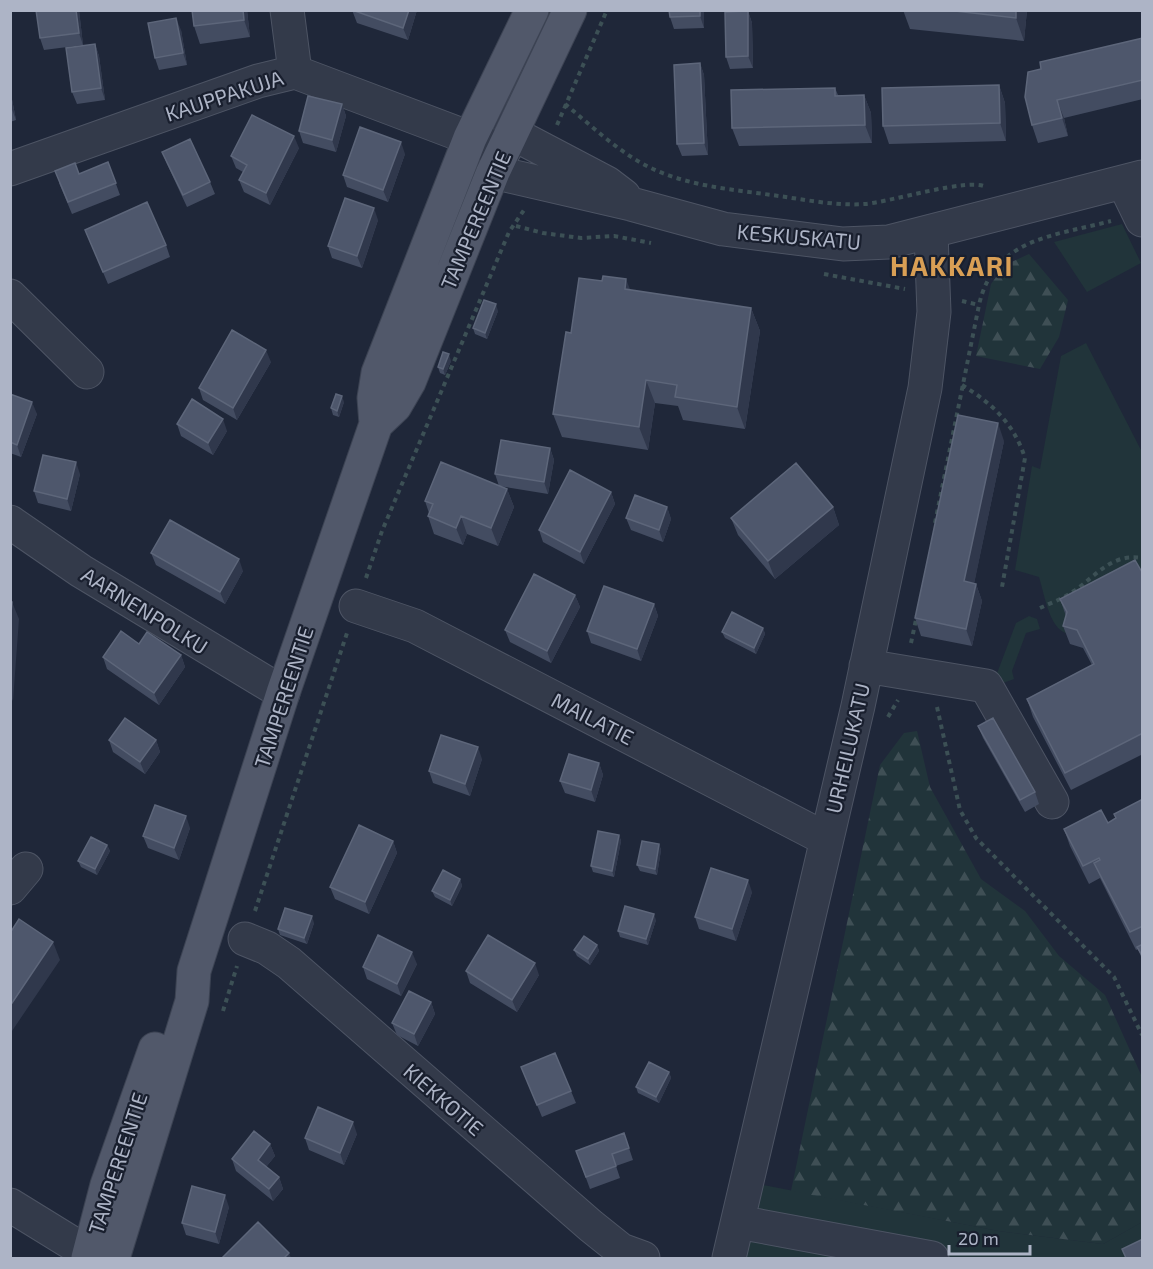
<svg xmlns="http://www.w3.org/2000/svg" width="1153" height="1269" viewBox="0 0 1153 1269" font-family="'Exo 2',sans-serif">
  <defs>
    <pattern id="forest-firs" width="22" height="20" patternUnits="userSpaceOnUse" patternTransform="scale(1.5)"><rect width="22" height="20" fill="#21343a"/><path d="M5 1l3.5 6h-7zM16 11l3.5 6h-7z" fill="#3f4f55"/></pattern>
  </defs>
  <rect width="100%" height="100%" fill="#1f2739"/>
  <!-- grass -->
  <path fill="#21343a" d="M1122 224 1141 263 1087 292 1054 242Z
    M1086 343 1142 452V580L1072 634C1050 635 1045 596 1039 577L1015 570 1032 466 1040 469 1061 356Z
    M1029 616 1037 619 1040 629 1026 633 1012 671 1014 679 1003 683 996 676 1016 623Z
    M758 1184 999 1231 1103 1244 1142 1222V1258H742Z"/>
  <!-- forest -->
  <path fill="url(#forest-firs)" d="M1029 254 1068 300 1059 337 1040 369 976 356 991 284 1005 265Z
    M917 731 930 787 981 879 1025 911 1059 956 1105 995 1142 1077V1222L1103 1244 999 1231 791 1191 880 765 904 733Z"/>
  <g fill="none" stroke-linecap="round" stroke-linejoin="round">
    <!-- minor casing -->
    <g stroke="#4d5464" stroke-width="35">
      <path id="minor" d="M287 10 295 72
        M512 133 607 183 624 196
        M10 169 258 81 295 72 504 151
        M493 172 631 204 723 229 843 244 889 242 1142 177
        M1124 183 1142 220
        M10 296 87 372
        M10 522 81 571 283 693
        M356 606 415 626 826 839
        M866 666 986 686 1052 802
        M10 888 26 869
        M245 939 267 948 289 963 591 1226 621 1250 643 1258
        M10 1205 96 1258
        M738 1222 932 1258
        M729 1258 858 706 925 388 934 312 931 233"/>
    </g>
    <!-- major casing -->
    <g stroke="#3c4353" stroke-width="35">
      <path id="major" d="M376 424 395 406 409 382 493 172 570 10
        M88 1258 107 1185 155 1049
        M113 1258 192 1001 194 971 283 693 376 424 374 398 378 373 470 138 532 10"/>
    </g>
    <!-- path -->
    <path stroke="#3c5055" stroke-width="4" stroke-dasharray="4.5 4.5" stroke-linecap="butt" d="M565 104C587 122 609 143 633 158 676 186 730 189 779 196 807 200 836 206 865 204 890 202 970 177 986 187
      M557 125 607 10
      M516 226 543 233 581 238 614 236 651 243
      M824 274 905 289
      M962 301 979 305
      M962 385C993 404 1014 424 1025 458L1002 587
      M935 523 979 305C994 238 1054 236 1111 221
      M366 578 382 531 509 232 524 210
      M1040 608C1051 603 1064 598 1074 591 1097 575 1112 553 1142 558
      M911 643 917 615
      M937 707 960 810 976 838 1114 977 1142 1035
      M888 717 898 700
      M255 911 347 633
      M223 1011 237 966"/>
    <!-- minor -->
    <use href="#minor" stroke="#333a4a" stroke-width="33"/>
    <!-- major -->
    <use href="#major" stroke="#51586a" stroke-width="33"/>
  </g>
  <!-- wall -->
  <path fill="#434c61" d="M36 10H79L83 45 44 50 40 38Z
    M192 10H247L250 37 200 44 194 26Z
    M352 10H417L408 40 357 23Z
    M669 10H704V28L674 29 670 17Z
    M903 10H1027L1024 41 910 29Z
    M748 11 752 23 753 68 730 69 726 57Z
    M181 30 187 65 159 70 155 58Z
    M1143 38V99L1064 118 1068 136 1038 143 1032 125 1041 69Z
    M95 44 99 56 105 100 77 104 72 92Z
    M700 63 704 75 708 155 682 156 677 144Z
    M999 85 1005 103 1006 141 889 144 883 126Z
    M835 88 838 95H864L871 113 872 143 739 146 732 128Z
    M10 89 16 120 10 122Z
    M342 104 346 116 336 152 303 143 299 131Z
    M299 148 270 205 244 192 239 180 243 172 236 168 231 156Z
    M162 152 210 182 215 194 187 207 167 164Z
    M405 154 388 202 347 187 343 175Z
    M108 162 120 195 72 214 59 183Z
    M378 220 362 268 332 258 328 246Z
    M85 230 166 245 170 257 108 284Z
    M630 290 751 308 760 331 745 429 683 420 678 406 655 403 648 450 562 437 553 414Z
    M498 311 487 339 475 334 473 328Z
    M451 361 445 375 440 373 438 367Z
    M271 362 237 420 203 400 199 388Z
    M10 394 37 414 21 457 10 453Z
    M344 402 339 417 333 415 331 408Z
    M177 424 227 431 213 455 181 436Z
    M1004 441 974 583 976 584 982 601 972 646 921 636 915 618Z
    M550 448 554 460 548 494 499 486 495 474Z
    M80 474 71 511 38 503 34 491Z
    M507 489 514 507 498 546 467 534 463 545 434 534 428 516 429 513 425 501Z
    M611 492 615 504 584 564 543 542 539 530Z
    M667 507 671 519 663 542 631 530 626 518Z
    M833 507 839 525 775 579 738 535 731 518Z
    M151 553 243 571 225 604 156 565Z
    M1143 574V754L1071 790 1033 717 1027 699 1092 665 1083 648 1070 644 1063 626 1066 616 1060 599Z
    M575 595 580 607 551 663 510 642 505 630Z
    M654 604 658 616 641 661 591 643 587 631Z
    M763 628 765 634 756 654 725 638 722 632Z
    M139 644 181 655 185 667 159 705 107 669 103 657Z
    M978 726 1035 792 1039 804 1025 812 983 738Z
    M109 740H156L160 752 145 774 113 752Z
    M482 759 470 796 433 783 429 771Z
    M599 763 603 775 595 802 565 793 560 781Z
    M1143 799V962L1138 949 1136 950 1100 878 1089 884 1070 846 1064 829 1108 823 1116 819 1114 814Z
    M190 828 179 860 148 848 143 836Z
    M619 835 621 841 614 877 593 872 591 866Z
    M393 841 397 853 369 914 335 899 330 887Z
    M659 844 661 850 657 875 640 871 637 865Z
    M107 845 110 851 97 875 81 867 78 861Z
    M460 879 462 886 452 906 435 897 432 891Z
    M752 892 736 941 699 929 695 917Z
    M656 920 648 945 620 937 618 931Z
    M314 923 307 944 280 935 278 929Z
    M597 945 599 951 590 965 577 956 574 950Z
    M417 964 401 996 367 979 363 967Z
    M466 971 539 975 517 1012 470 983Z
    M431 1002 435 1014 418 1046 397 1035 392 1023Z
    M521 1067 571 1091 576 1103 542 1117Z
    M669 1072 671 1078 659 1103 638 1093 636 1087Z
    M624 1133 633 1160 616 1166 620 1178 590 1189 576 1151Z
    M357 1134 344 1165 309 1150 305 1138Z
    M270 1144 275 1156 266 1167 279 1177 283 1189 273 1201 236 1171 232 1159Z
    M229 1207 219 1244 186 1235 182 1223Z"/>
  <!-- shaded-wall -->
  <path fill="#30384c" d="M76 10H79L83 45 79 33Z
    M243 10H247L250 37 244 20Z
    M409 10H417L408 40 403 28Z
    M700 10H704V28L700 16Z
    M1016 10H1027L1024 41 1016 18Z
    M748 11 752 23 753 68 748 56Z
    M176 18 181 30 187 65 183 53Z
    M95 44 99 56 105 100 101 88Z
    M700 63 704 75 708 155 704 143Z
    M999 85 1005 103 1006 141 1000 123Z
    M10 89 16 120 10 104Z
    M864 95 871 113 872 143 865 125Z
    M1057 100 1064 118 1068 136 1062 118Z
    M342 104 346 116 336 152 332 140Z
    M294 136 299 148 270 205 266 193Z
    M401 142 405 154 388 202 383 190Z
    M374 208 378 220 362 268 357 256Z
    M626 279 635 302 625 289Z
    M496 304 498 311 487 339 485 333Z
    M751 308 760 331 745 429 737 407Z
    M266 350 271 362 237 420 233 408Z
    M449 354 451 361 445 375 443 369Z
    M646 380 655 403 648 450 639 427Z
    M342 396 344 402 339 417 337 411Z
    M32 402 37 414 21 457 17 445Z
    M223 419 227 431 213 455 208 443Z
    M998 423 1004 441 971 599 964 581Z
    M550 448 554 460 548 494 544 482Z
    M76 462 80 474 71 511 67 499Z
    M507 489 514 507 498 546 491 528Z
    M611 492 615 504 584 564 580 552Z
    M667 507 671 519 663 542 659 530Z
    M833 507 839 525 775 579 768 561Z
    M461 516 467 534 463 545 456 528Z
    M239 559 243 571 225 604 220 592Z
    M976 584 982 601 972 646 966 629Z
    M575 595 580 607 551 663 547 651Z
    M12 602 19 619 13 701 10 695V624Z
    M654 604 658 616 641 661 637 649Z
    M763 628 765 634 756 654 754 648Z
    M181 655 185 667 159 705 154 693Z
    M156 740 160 752 145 774 140 762Z
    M478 747 482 759 470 796 465 784Z
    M599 763 603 775 595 802 591 790Z
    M186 816 190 828 179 860 174 848Z
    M619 835 621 841 614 877 612 871Z
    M393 841 397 853 369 914 365 902Z
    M659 844 661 850 657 875 655 869Z
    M107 845 110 851 97 875 95 869Z
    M460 879 462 886 452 906 450 900Z
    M748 880 752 892 736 941 732 929Z
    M654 914 656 920 648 945 646 939Z
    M312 916 314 923 307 944 304 938Z
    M53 942 60 960 12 1031 10 1028V1006Z
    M597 945 599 951 590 965 588 959Z
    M412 952 417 964 401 996 397 984Z
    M535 963 539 975 517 1012 512 1000Z
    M431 1002 435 1014 418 1046 414 1034Z
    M669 1072 671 1078 659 1103 656 1097Z
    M353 1122 357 1134 344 1165 340 1153Z
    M270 1144 275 1156 262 1172 258 1160Z
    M279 1177 283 1189 273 1201 269 1189Z
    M225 1195 229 1207 219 1244 215 1232Z
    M289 1253 291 1258H284Z"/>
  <!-- building -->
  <path fill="#4e576c" stroke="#5d667a" stroke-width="1.5" d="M36 10H76L79 33 40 38Z
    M192 10H243L244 20 194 26Z
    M352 10H409L403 28Z
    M669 10H700V16L670 17Z
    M946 10H1016V18Z
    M748 11V56L726 57 725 12Z
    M176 18 183 53 155 58 148 23Z
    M1143 38V80L1057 100 1062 118 1032 125 1025 97 1028 72 1041 69 1040 62Z
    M95 44 101 88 72 92 66 48Z
    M700 63 704 143 677 144 674 65Z
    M999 85 1000 123 883 126 882 88Z
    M835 88V96L864 95 865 125 732 128 731 90Z
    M308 96 342 104 332 140 299 131Z
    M252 115 294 136 266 193 239 180 247 165 231 156Z
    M360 127 401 142 383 190 343 175Z
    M190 139 210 182 183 195 162 152Z
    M108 162 116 183 68 202 55 171 75 163 79 174Z
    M345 198 374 208 357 256 328 246Z
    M147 202 166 245 103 272 85 230Z
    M603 276 626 279 625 289 751 308 737 407 675 397 677 385 646 380 639 427 553 414 566 332 571 333 579 278 602 281Z
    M484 300 496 304 485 333 473 328Z
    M232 330 266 350 233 408 199 388Z
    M443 352 449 354 443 369 438 367Z
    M10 394 32 402 17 445 10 442Z
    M336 394 342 396 337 411 331 408Z
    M192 399 223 419 208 443 177 424Z
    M958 415 998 423 964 581 976 584 966 629 915 618Z
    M501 440 550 448 544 482 495 474Z
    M43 455 76 462 67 499 34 491Z
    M441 462 507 489 491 528 461 516 456 528 428 516 433 504 425 501Z
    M796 463 833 507 768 561 731 518Z
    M570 470 611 492 580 552 539 530Z
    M635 495 667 507 659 530 626 518Z
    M170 520 239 559 220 592 151 553Z
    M1135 560 1143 574V733L1065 773 1027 699 1094 664 1077 630 1063 626 1067 612 1060 599Z
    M534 574 575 595 547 651 505 630Z
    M604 586 654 604 637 649 587 631Z
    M10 601 12 602 10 624Z
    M732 612 763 628 754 648 722 632Z
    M121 631 139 644 147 632 181 655 154 693 103 657Z
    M125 718 156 740 140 762 109 740Z
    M993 718 1035 792 1020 800 978 726Z
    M441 735 478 747 465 784 429 771Z
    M569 754 599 763 591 790 560 781Z
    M1143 799V926L1130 932 1094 863 1100 860 1099 858 1083 866 1064 829 1101 810 1108 823 1116 818 1114 814Z
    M155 805 186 816 174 848 143 836Z
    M359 825 393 841 365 902 330 887Z
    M598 831 619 835 612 871 591 866Z
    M91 837 107 845 95 869 78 861Z
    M642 841 659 844 655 869 637 865Z
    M711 868 748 880 732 929 695 917Z
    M443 870 460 879 450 900 432 891Z
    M625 906 654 914 646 939 618 931Z
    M285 908 312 916 304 938 278 929Z
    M19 919 53 942 10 1006V933Z
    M378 935 412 952 397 984 363 967Z
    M488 935 535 963 512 1000 466 971Z
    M584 936 597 945 588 959 574 950Z
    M1143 944V957L1137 947Z
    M409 991 431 1002 414 1034 392 1023Z
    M555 1053 571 1091 537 1105 521 1067Z
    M649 1062 669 1072 656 1097 636 1087Z
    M318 1107 353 1122 340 1153 305 1138Z
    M254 1131 270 1144 258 1160 279 1177 269 1189 232 1159Z
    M624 1133 629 1148 612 1154 616 1166 586 1177 576 1151Z
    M192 1186 225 1195 215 1232 182 1223Z
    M258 1222 289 1253 284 1258H222Z
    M1143 1239V1258H1126L1122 1249Z"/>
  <g text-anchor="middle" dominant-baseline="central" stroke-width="4.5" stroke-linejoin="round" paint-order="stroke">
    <!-- street labels -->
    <g font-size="21" fill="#adb4c6" stroke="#191f2e">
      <text transform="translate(224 95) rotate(-18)">KAUPPAKUJA</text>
      <text transform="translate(475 220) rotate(-67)">TAMPEREENTIE</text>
      <text transform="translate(799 236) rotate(5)">KESKUSKATU</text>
      <text transform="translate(145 610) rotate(32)">AARNENPOLKU</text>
      <text transform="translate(283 697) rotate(-72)">TAMPEREENTIE</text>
      <text transform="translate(593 718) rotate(27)">MAILATIE</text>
      <text transform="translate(847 748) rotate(-77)">URHEILUKATU</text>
      <text transform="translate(444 1099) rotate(41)">KIEKKOTIE</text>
      <text transform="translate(117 1163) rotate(-72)">TAMPEREENTIE</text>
    </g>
    <!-- district labels -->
    <g font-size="27" font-weight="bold" letter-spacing="1.5" fill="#d99f55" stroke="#191f2e">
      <text x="952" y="265">HAKKARI</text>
    </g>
  </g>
  <!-- border -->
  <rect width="1153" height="1269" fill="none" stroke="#adb4c6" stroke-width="24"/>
  <!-- scale -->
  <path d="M949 1245v9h81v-9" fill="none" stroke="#adb4c6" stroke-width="3"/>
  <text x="958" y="1245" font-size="18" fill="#adb4c6" stroke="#191f2e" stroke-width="4.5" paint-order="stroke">20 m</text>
</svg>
